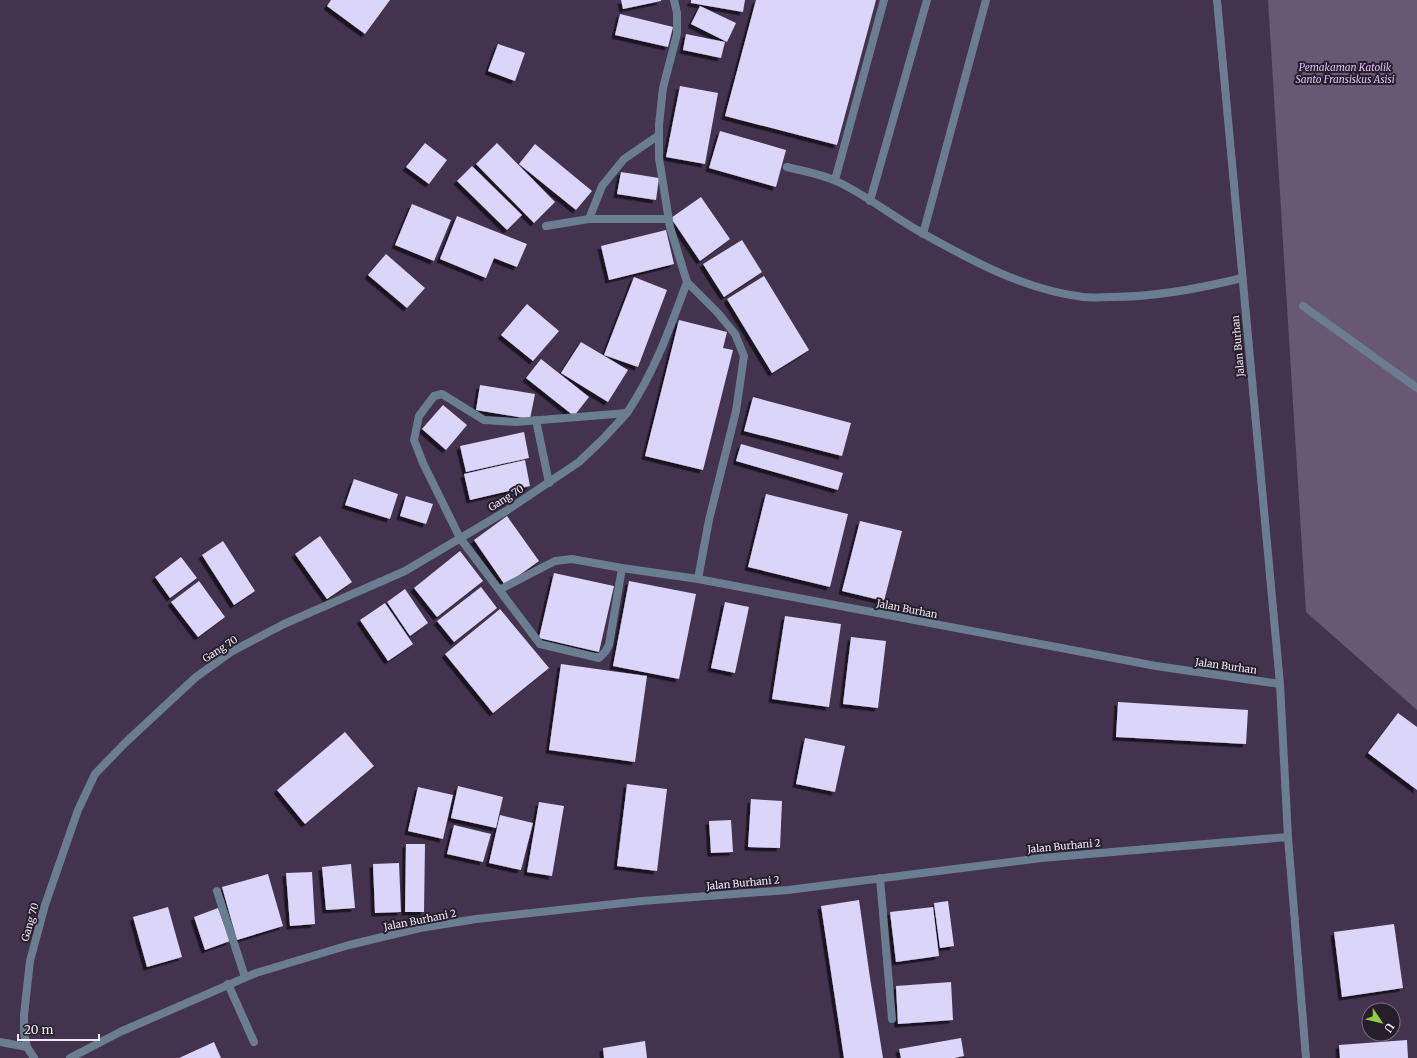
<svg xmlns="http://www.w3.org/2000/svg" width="1417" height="1058" viewBox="0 0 1417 1058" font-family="Merriweather,serif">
  <defs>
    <filter id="shadow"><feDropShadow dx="-3.5" dy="3.5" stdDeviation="0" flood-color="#0009"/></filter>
  </defs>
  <rect width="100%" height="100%" fill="#43334f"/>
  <!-- green -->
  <path fill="#685874" d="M1268 0H1417V710L1306 612Z"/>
  <!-- building -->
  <path fill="#dad5f9" filter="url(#shadow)" d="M331 0H390L365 34 327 6Z
    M621 0H661V1L623 9Z
    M691 0H745L743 12 691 3Z
    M756 0H876L837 145 725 116Z
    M700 6 736 23 727 42 691 24Z
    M620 14 673 27 668 47 615 35Z
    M686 34 725 42 721 58 683 50Z
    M498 44 525 53 515 81 488 71Z
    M680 86 718 93 705 164 666 157Z
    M720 131 786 150 776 187 709 168Z
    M425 143 447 160 429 184 406 167Z
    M497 143 555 202 534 223 476 164Z
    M535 144 592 191 576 210 519 164Z
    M472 166 522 215 507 230 457 181Z
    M621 172 659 178 656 200 617 194Z
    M701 197 730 239 700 261 671 218Z
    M412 204 451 220 434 261 395 245Z
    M457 216 527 244 517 267 494 258 486 278 440 259Z
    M666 230 674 264 609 280 601 246Z
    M742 240 762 272 724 297 703 264Z
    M386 254 425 288 407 308 368 275Z
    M764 276 809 350 772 373 727 299Z
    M634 277 667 290 638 367 604 355Z
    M527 304 559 331 533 361 501 335Z
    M679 320 727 332 723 348 733 350 703 470 645 456Z
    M581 342 628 370 608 402 561 373Z
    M541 359 589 397 574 416 526 378Z
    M480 385 535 394 530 419 476 410Z
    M753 397 851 423 842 456 744 431Z
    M443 405 467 425 446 450 422 429Z
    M524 432 529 458 466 472 460 446Z
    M741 444 843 473 838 490 736 461Z
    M525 460 530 486 470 500 464 474Z
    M354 479 398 494 390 519 345 505Z
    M766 494 848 514 830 587 748 567Z
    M406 496 433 504 426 524 400 516Z
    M507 516 539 561 505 585 474 540Z
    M860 521 902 531 884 601 842 591Z
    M320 536 352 582 327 599 295 554Z
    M223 541 255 591 234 605 202 555Z
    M460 551 483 581 437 617 414 588Z
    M181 557 197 578 170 598 155 577Z
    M554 573 614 586 599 652 539 638Z
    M199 581 225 617 198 637 171 602Z
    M629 581 696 594 679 679 613 666Z
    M481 587 497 608 454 642 437 621Z
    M405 589 428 623 410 636 387 602Z
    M725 602 749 607 735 673 711 668Z
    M385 603 413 644 388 661 360 620Z
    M500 609 549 668 493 713 445 654Z
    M785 616 841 624 829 707 772 699Z
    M851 637 886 641 878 708 843 704Z
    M561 664 647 676 635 762 549 750Z
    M1118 702 1248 710 1246 744 1116 737Z
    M1398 713 1417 727V790L1368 753Z
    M345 732 374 766 305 824 277 790Z
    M805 738 845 746 835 792 796 784Z
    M627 784 667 789 657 871 617 866Z
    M458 786 503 797 496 828 451 818Z
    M418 787 453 795 443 839 408 831Z
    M751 799 782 801 780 848 748 847Z
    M539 802 564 806 552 876 527 872Z
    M500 815 533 823 521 870 489 863Z
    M731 820 733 852 711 853 709 821Z
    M454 825 491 834 483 862 447 854Z
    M406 844H425L424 912H405Z
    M399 863 401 912 375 913 373 864Z
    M351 864 355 908 326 910 322 867Z
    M312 872 315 924 290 926 286 873Z
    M268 874 283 926 237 940 222 887Z
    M859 900 870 978 883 1058H844L821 906Z
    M948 901 954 946 940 948 934 903Z
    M168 907 182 957 147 967 133 917Z
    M933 907 939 956 896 962 890 912Z
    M218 908 230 941 205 950 194 917Z
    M1394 924 1403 988 1342 997 1334 932Z
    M951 982 953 1020 898 1024 896 986Z
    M961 1038 964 1056 954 1058H901L899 1049Z
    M1407 1040 1408 1058H1340L1339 1045Z
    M645 1041 647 1058H604L603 1048Z
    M214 1042 221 1058H179Z"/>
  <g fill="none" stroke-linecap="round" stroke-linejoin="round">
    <!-- lane -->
    <path stroke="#6b7d90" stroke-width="8" d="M787 167C803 171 821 174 836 181 867 195 894 218 924 234 974 262 1026 290 1083 297 1092 298 1102 297 1111 297 1156 297 1198 289 1242 278
      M835 180 884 0
      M870 201 927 0
      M589 219 602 186 624 159 659 135
      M546 226 589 219H669
      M923 234 986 0
      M1303 306 1417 388
      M536 420 549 483
      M217 891 245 977
      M228 984 254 1042"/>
    <!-- street -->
    <path stroke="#6b7d90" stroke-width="8" d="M674 0 677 13V34L663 88 659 125V158L670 227 687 282
      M622 568 609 645 605 652 599 658 540 644 460 538 423 463 414 440 419 416 434 396 442 394 484 420 516 422 627 413C656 369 669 330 687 282L718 313 735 334 744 356 736 411 709 520 698 579
      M499 590 555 561 572 559 622 568 698 579 1156 666 1280 684 1217 0
      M1288 837 1306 1058
      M880 878 892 1019
      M0 1042 27 1047
      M34 1058 27 1047 24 1033V1015L30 961 45 905 78 810 95 774 125 743 196 677 231 652 284 624 405 571 506 511 579 462 603 439 627 413
      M70 1058 122 1031 256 973 349 945 420 928 476 919 642 901 788 890 1042 858 1288 837 1280 684"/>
  </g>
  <g text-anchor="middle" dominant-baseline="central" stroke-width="4" stroke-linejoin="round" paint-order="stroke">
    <!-- park labels -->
    <g font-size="10" font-style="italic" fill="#e1bffa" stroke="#261e2b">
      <text x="1345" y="67">Pemakaman Katolik<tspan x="1345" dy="12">Santo Fransiskus Asisi</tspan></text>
    </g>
    <!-- street labels -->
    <g font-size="10" fill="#f3e9fb" stroke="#261e2b">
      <text transform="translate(1238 346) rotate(-95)">Jalan Burhan</text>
      <text transform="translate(506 498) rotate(-32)">Gang 70</text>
      <text transform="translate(907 609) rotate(11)">Jalan Burhan</text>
      <text transform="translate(220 649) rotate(-33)">Gang 70</text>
      <text transform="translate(1226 666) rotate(8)">Jalan Burhan</text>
      <text transform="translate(1064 846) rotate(-5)">Jalan Burhani 2</text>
      <text transform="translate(743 883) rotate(-5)">Jalan Burhani 2</text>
      <text transform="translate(420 920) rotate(-11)">Jalan Burhani 2</text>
      <text transform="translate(30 922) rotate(-74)">Gang 70</text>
    </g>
  </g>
  <!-- north arrow -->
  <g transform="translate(1381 1022) rotate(125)"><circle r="19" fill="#261e2b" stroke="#786f7e"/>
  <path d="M0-3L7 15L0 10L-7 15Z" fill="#8ece43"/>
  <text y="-6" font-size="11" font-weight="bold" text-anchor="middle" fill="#f3e9fb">U</text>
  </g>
  <!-- scale -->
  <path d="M18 1034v6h81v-6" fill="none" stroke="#f3e9fb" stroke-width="2"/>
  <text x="24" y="1034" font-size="12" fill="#f3e9fb" stroke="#261e2b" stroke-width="3" paint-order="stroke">20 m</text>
</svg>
